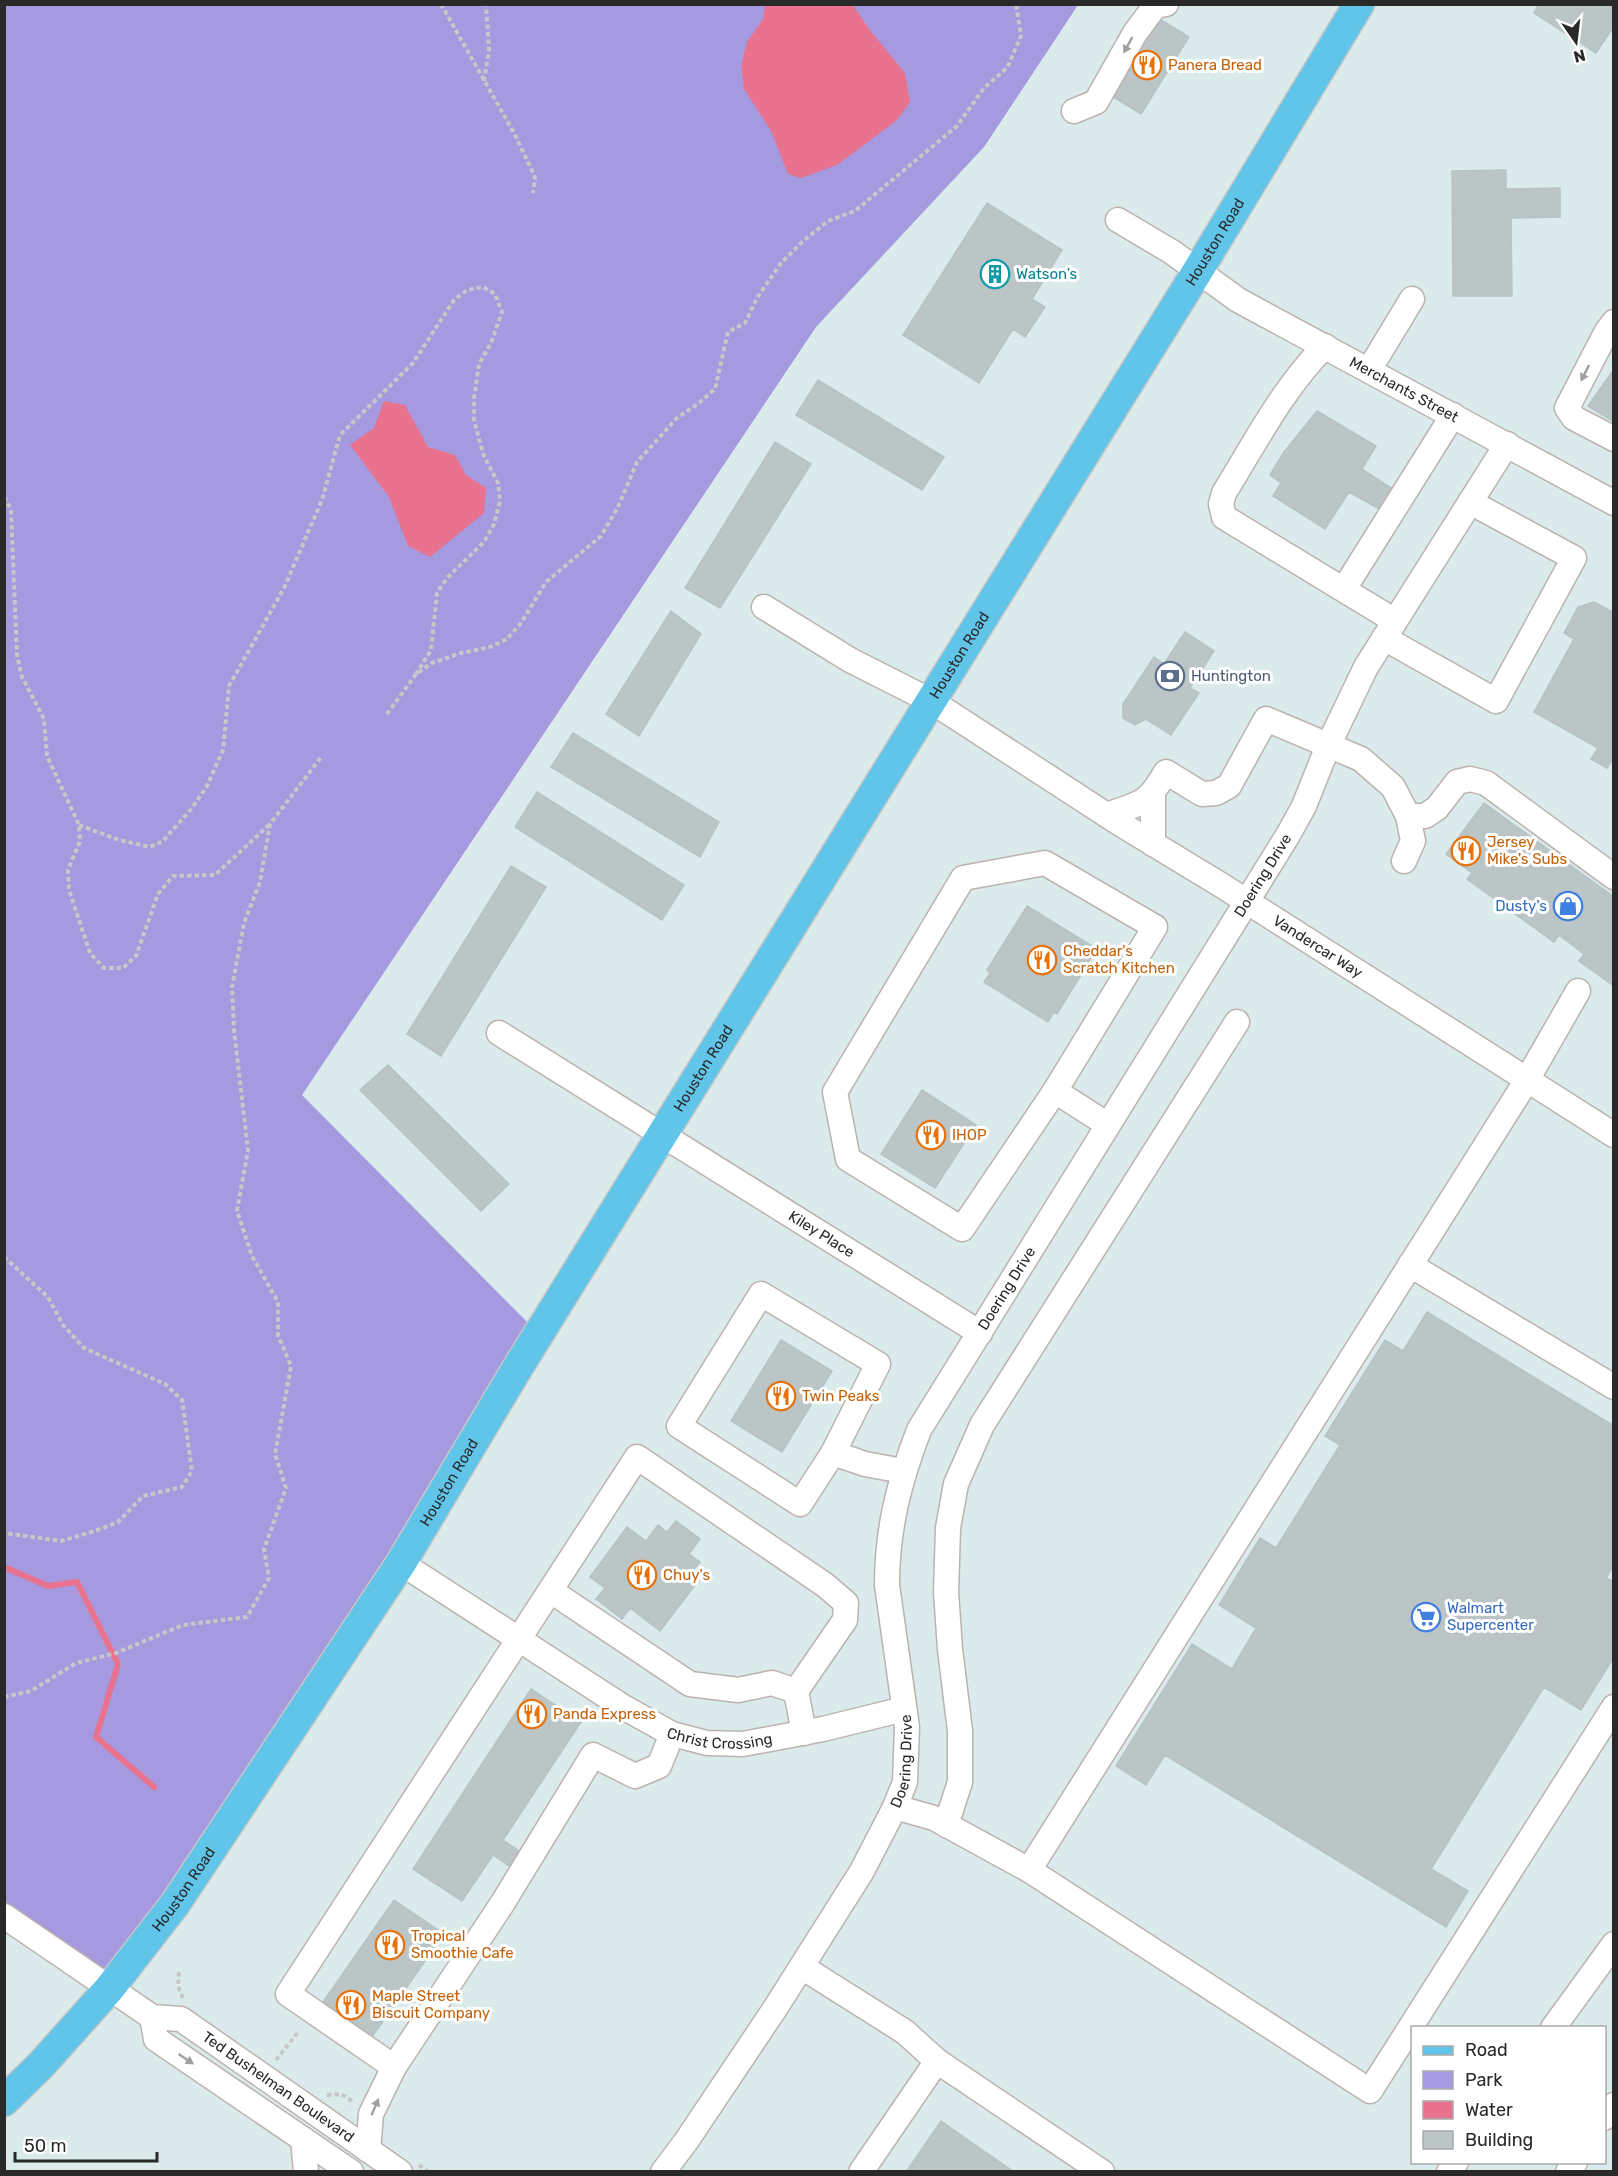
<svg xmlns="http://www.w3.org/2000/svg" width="1618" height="2176" viewBox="0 0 1618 2176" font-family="Rubik,sans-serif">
  <rect width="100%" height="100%" fill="#dbeaeb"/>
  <!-- green -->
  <path fill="#a59adf" d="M5 5H1078L984 147 816 327 302 1095 539 1334 109 1989 5 1916Z"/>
  <!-- water -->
  <path fill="#e9738e" d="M765 5H853L869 29 905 73 910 102 896 121 837 165 801 178 788 174 771 131 744 89 741 66 747 42 763 19Z
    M384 401 405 405 428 447 455 455 466 475 486 488 484 513 430 557 408 546 389 497 350 445 374 428Z"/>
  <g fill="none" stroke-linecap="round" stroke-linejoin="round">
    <!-- stream -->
    <path stroke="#e9738e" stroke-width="6" d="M4 1567 48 1586 77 1582 118 1664 96 1737 154 1787"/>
  </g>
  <!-- building -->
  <path fill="#bbc5c6" stroke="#b5c3c6" stroke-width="1.5" d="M1539 4H1614V26L1596 53 1534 13Z
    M1153 15 1189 37 1141 114 1105 92Z
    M1506 170V189L1560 188V217L1511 218 1512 296H1453L1452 171Z
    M987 203 1062 250 1032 299 1045 307 1025 337 1013 329 979 383 903 335Z
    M1614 369V422L1588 406Z
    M818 380 944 457 922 490 796 415Z
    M1317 411 1376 446 1362 469 1394 490 1381 510 1349 492 1325 529 1273 496 1281 483 1270 475 1284 452Z
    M775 442 811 464 720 608 685 588Z
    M1594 602 1614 613V757L1607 768 1591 759 1598 748 1534 712 1574 639 1564 633 1578 607Z
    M671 611 701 634 639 736 606 714Z
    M1185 632 1214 651 1190 688 1199 693 1171 735 1146 719 1135 725 1123 718V704L1154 657 1164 664Z
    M573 733 719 822 700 857 551 767Z
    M537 792 684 885 662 920 515 827Z
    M1484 803 1614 897V986L1579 961 1584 954 1559 935 1554 942 1467 879 1472 873 1446 854Z
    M511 866 546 887 441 1056 407 1034Z
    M1027 906 1097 949 1057 1014 1054 1012 1048 1022 984 982 990 973 987 970Z
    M388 1065 509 1184 481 1211 360 1090Z
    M922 1090 976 1125 935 1188 881 1154Z
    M1427 1312 1614 1426V1565L1606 1578 1614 1582V1657L1581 1710 1544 1687 1431 1869 1468 1891 1446 1927 1165 1755 1146 1785 1116 1766 1192 1644 1232 1669 1256 1628 1219 1605 1260 1538 1276 1548 1340 1445 1325 1436 1385 1340 1403 1351Z
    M781 1340 832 1371 782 1452 731 1421Z
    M676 1521 700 1539 689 1554 700 1562 691 1573 699 1580 660 1631 630 1608 622 1619 596 1599 605 1588 590 1577 627 1527 646 1541 658 1525 667 1532Z
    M531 1689 581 1722 503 1840 519 1851 509 1866 493 1855 462 1901 413 1869Z
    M394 1900 444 1934 372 2037 323 2002Z
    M941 2121 1014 2172H906Z"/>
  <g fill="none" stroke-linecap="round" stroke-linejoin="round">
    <!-- minor casing -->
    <g stroke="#bcb3af" stroke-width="27">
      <g id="minor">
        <path d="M1074 111 1096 102 1135 33 1155 6 1166 4"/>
        <path id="s1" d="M1118 220 1172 252 1238 300 1614 503"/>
        <path d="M1614 322 1607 331 1567 408 1574 418 1614 439"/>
        <path d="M1325 346C1283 388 1255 443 1224 493L1221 504 1224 517 1395 621"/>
        <path d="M1369 370 1412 299"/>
        <path d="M1344 589 1453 415"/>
        <path id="s2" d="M764 607 850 660 931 701 1119 823 1221 885 1614 1135"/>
        <path d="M1384 638 1496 701 1574 558 1470 502"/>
        <path d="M1107 815C1142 802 1146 806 1166 772L1202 794 1216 793 1229 786 1266 719 1361 759 1393 787 1408 816 1413 841 1404 861"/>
        <path d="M1408 816H1425L1437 808 1457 782 1470 779 1486 783 1614 877"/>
        <path d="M1153 844V794"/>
        <path d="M1045 863 1155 927 1055 1091 962 1229 848 1159 835 1092 963 878Z"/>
        <path id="s3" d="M499 1033 980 1333"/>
        <path d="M1055 1091 1108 1125"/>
        <path d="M1410 1265 1614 1387"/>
        <path d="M761 1294 878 1364 833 1453 800 1504 679 1426Z"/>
        <path d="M833 1453 865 1464 903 1471"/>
        <path id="s4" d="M401 1563 625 1708 672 1734 707 1743 743 1744 823 1729 904 1709"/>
        <path d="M796 1691 804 1733"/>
        <path d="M895 1807 934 1818 1029 1870 1370 2091 1614 1707"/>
        <path d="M946 1825 960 1782V1731L950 1649 946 1592 948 1528 956 1484 982 1425 1237 1022"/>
        <path d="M1029 1870 1527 1080 1578 991"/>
        <path id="s5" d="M4 1916 152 2017 181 2019 400 2172"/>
        <path d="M802 1967 905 2032 937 2061 1102 2172"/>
        <path d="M152 2017 156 2039 351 2172"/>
        <path d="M1553 2028 1614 1944"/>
        <path d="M394 2067 288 1994 637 1457 825 1585 846 1603 845 1620 796 1691 772 1683 738 1690 690 1684 551 1591"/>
        <path d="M1604 2118 1614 2105"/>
        <path d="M303 2139 306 2172"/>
        <path d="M368 2150 371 2114 394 2067 502 1904 593 1755 635 1776 659 1766 672 1734"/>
        <path id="s6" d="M663 2172 687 2140 776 2007 862 1871 895 1807 905 1782 907 1727 887 1585C887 1529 899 1482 919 1430L1288 835 1304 806 1328 746 1366 667 1507 444"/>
        <path d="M861 2172 937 2061"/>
        <path d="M1449 2172 1456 2162"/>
        <path d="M1568 2172 1575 2162"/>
      </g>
    </g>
    <!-- major casing -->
    <g stroke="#c7c7c7" stroke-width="33">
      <g id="major">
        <path id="s7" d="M4 2101 41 2065 109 1989 175 1904 401 1563 515 1372 1197 272 1359 4"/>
      </g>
    </g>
    <!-- path -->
    <path stroke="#c7c7c7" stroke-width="4" stroke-dasharray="4.5 3" stroke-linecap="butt" d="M441 4 514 133 535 177 533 193
      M484 81 489 50 486 4
      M4 497 11 509 17 655 22 677 44 719 47 756 79 825 80 841 68 870 69 890 90 953 104 968H123L136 956 158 894 173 876 215 875 269 825
      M387 714 416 674 432 663 461 653 490 647 507 639 521 623 546 582 601 536 618 507 637 462 677 418 699 403 715 389 728 332 745 323 757 298 781 263 802 242 828 221 855 211 957 126 984 88 1007 68 1021 36 1016 4
      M79 825 119 840 150 847 163 841 192 808 207 786 223 750 229 686 284 588 322 500 340 435 413 363 454 300 467 290 483 287 495 294 502 312 491 343 479 364 474 398V421L484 456 498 483 500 501 494 524 484 542 447 578 437 593 431 650 416 674
      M4 1106V1118
      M4 1257 48 1297 63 1325 84 1348 165 1384 182 1400 192 1471 182 1487 143 1496 118 1522 95 1531 61 1541 4 1533
      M4 1617V1621
      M4 1697 31 1691 76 1663 116 1653 183 1625 247 1617 269 1578 264 1549 286 1488 275 1454 291 1366 278 1335V1302L252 1256 237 1211 248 1150 234 1030 232 987 244 923 260 882 270 824 322 756
      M179 1972 178 1986 183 1998
      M276 2060 299 2031
      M327 2095 341 2094 354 2102
      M419 2165 429 2172"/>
    <!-- minor -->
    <use href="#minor" stroke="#fff" stroke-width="24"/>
    <!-- major -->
    <use href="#major" stroke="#61c5ea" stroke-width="30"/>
  </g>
  <!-- one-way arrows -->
  <defs><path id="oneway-solid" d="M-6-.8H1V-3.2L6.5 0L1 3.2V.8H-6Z" transform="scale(1.5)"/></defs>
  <g fill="#9f9f9f">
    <use href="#oneway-solid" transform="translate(1128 45) rotate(119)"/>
    <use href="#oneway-solid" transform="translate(1585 373) rotate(117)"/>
    <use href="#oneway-solid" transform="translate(186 2059) rotate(34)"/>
    <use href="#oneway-solid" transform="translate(375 2107) rotate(-67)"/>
  </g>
  <!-- icons -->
  <defs>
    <g id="restaurant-ring" transform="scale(1.5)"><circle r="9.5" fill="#fff" stroke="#e8710a" stroke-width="1.5"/><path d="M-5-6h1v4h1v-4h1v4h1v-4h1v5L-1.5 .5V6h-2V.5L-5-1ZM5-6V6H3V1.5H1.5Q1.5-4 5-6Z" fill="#e8710a"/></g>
    <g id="building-ring" transform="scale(1.5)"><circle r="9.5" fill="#fff" stroke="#0f9aa8" stroke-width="1.5"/><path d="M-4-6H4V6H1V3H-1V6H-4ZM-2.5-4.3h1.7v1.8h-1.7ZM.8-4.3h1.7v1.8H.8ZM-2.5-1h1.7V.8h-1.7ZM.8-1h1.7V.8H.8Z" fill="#0f9aa8"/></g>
    <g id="bank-ring" transform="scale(1.5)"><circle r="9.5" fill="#fff" stroke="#5c6f8a" stroke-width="1.5"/><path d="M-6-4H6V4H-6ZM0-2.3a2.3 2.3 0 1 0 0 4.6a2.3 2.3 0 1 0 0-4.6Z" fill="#5c6f8a"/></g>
    <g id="shop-ring" transform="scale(1.5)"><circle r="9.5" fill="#fff" stroke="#3f7fe0" stroke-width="1.5"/><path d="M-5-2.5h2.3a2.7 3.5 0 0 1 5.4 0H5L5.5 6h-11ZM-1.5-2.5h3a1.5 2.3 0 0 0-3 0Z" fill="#3f7fe0"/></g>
    <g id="supermarket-ring" transform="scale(1.5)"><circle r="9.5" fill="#fff" stroke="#3f7fe0" stroke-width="1.5"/><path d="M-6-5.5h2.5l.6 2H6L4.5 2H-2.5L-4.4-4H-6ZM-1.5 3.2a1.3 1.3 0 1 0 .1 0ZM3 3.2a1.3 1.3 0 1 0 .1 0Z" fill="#3f7fe0"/></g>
  </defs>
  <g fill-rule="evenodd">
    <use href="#restaurant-ring" x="1147" y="65"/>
    <use href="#building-ring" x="995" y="274"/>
    <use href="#bank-ring" x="1170" y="676"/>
    <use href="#restaurant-ring" x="1466" y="851"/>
    <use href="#shop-ring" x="1568" y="906"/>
    <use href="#restaurant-ring" x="1042" y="960"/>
    <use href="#restaurant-ring" x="931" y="1135"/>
    <use href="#restaurant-ring" x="781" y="1396"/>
    <use href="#restaurant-ring" x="642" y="1575"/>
    <use href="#supermarket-ring" x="1426" y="1617"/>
    <use href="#restaurant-ring" x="532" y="1714"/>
    <use href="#restaurant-ring" x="390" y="1945"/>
    <use href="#restaurant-ring" x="351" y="2005"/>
  </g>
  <g text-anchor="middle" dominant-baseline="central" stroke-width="6" stroke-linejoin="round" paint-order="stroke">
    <!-- food labels -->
    <g font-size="15" fill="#c56008" stroke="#fff" text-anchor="start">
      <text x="1168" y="65">Panera Bread</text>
      <text x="1487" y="842">Jersey<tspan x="1487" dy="17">Mike's Subs</tspan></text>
      <text x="1063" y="951">Cheddar's<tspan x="1063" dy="17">Scratch Kitchen</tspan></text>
      <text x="952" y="1135">IHOP</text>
      <text x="802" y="1396">Twin Peaks</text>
      <text x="663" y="1575">Chuy's</text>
      <text x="553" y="1714">Panda Express</text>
      <text x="411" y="1936">Tropical<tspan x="411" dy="17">Smoothie Cafe</tspan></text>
      <text x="372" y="1996">Maple Street<tspan x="372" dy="17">Biscuit Company</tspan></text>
    </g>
    <!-- street labels -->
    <g font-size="15" fill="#292929" stroke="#fff">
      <text stroke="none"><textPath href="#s7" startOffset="2222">Houston Road</textPath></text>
      <text stroke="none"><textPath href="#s1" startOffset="333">Merchants Street</textPath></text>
      <text stroke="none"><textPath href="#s7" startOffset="1736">Houston Road</textPath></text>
      <text stroke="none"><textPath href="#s6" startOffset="1470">Doering Drive</textPath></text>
      <text stroke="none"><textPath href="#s2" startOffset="650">Vandercar Way</textPath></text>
      <text stroke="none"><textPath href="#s7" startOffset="1250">Houston Road</textPath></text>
      <text stroke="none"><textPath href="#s3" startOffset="380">Kiley Place</textPath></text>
      <text stroke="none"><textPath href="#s6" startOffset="984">Doering Drive</textPath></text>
      <text stroke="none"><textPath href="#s7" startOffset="764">Houston Road</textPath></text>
      <text stroke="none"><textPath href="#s4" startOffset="369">Christ Crossing</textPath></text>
      <text stroke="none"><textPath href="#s6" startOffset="480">Doering Drive</textPath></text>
      <text stroke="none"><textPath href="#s7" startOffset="278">Houston Road</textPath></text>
      <text stroke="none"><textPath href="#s5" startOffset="327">Ted Bushelman Boulevard</textPath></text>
    </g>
    <!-- culture labels -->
    <g font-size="15" fill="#0d838f" stroke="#fff" text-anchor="start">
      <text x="1016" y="274">Watson’s</text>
    </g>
    <!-- service labels -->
    <g font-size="15" fill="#4e5e75" stroke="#fff" text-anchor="start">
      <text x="1191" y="676">Huntington</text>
    </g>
    <!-- shop labels -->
    <g font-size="15" fill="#366cbe" stroke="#fff" text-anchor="end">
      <text x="1547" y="906">Dusty's</text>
      <text x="1447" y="1608" text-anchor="start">Walmart<tspan x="1447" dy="17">Supercenter</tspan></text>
    </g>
  </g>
  <!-- border -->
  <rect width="1618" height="2176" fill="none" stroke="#292929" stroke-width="12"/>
  <!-- legend -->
  <rect x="1411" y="2026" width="195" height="138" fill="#ffffff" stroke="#a9a9a9" stroke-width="1.5"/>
  <rect x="1423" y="2046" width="30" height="9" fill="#61c5ea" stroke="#a9a9a9" stroke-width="1.5"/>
  <text x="1465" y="2056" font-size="18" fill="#292929">Road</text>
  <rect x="1423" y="2071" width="30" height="18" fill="#a59adf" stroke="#a9a9a9" stroke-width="1.5"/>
  <text x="1465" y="2086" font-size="18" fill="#292929">Park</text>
  <rect x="1423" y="2101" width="30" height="18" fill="#e9738e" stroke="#a9a9a9" stroke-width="1.5"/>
  <text x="1465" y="2116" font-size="18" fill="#292929">Water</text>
  <rect x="1423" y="2131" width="30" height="18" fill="#bbc5c6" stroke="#a9a9a9" stroke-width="1.5"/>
  <text x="1465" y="2146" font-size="18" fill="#292929">Building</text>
  <!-- north arrow -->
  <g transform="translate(1576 42) rotate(166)" stroke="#ffffff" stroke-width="4.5" paint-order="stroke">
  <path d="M0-4.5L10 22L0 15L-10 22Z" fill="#292929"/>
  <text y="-9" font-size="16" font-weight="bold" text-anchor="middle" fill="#292929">N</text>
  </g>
  <!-- scale -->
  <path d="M15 2152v9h142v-9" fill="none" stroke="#292929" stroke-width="3"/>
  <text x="24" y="2152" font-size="18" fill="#292929" stroke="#ffffff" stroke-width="4.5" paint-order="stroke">50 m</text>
</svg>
